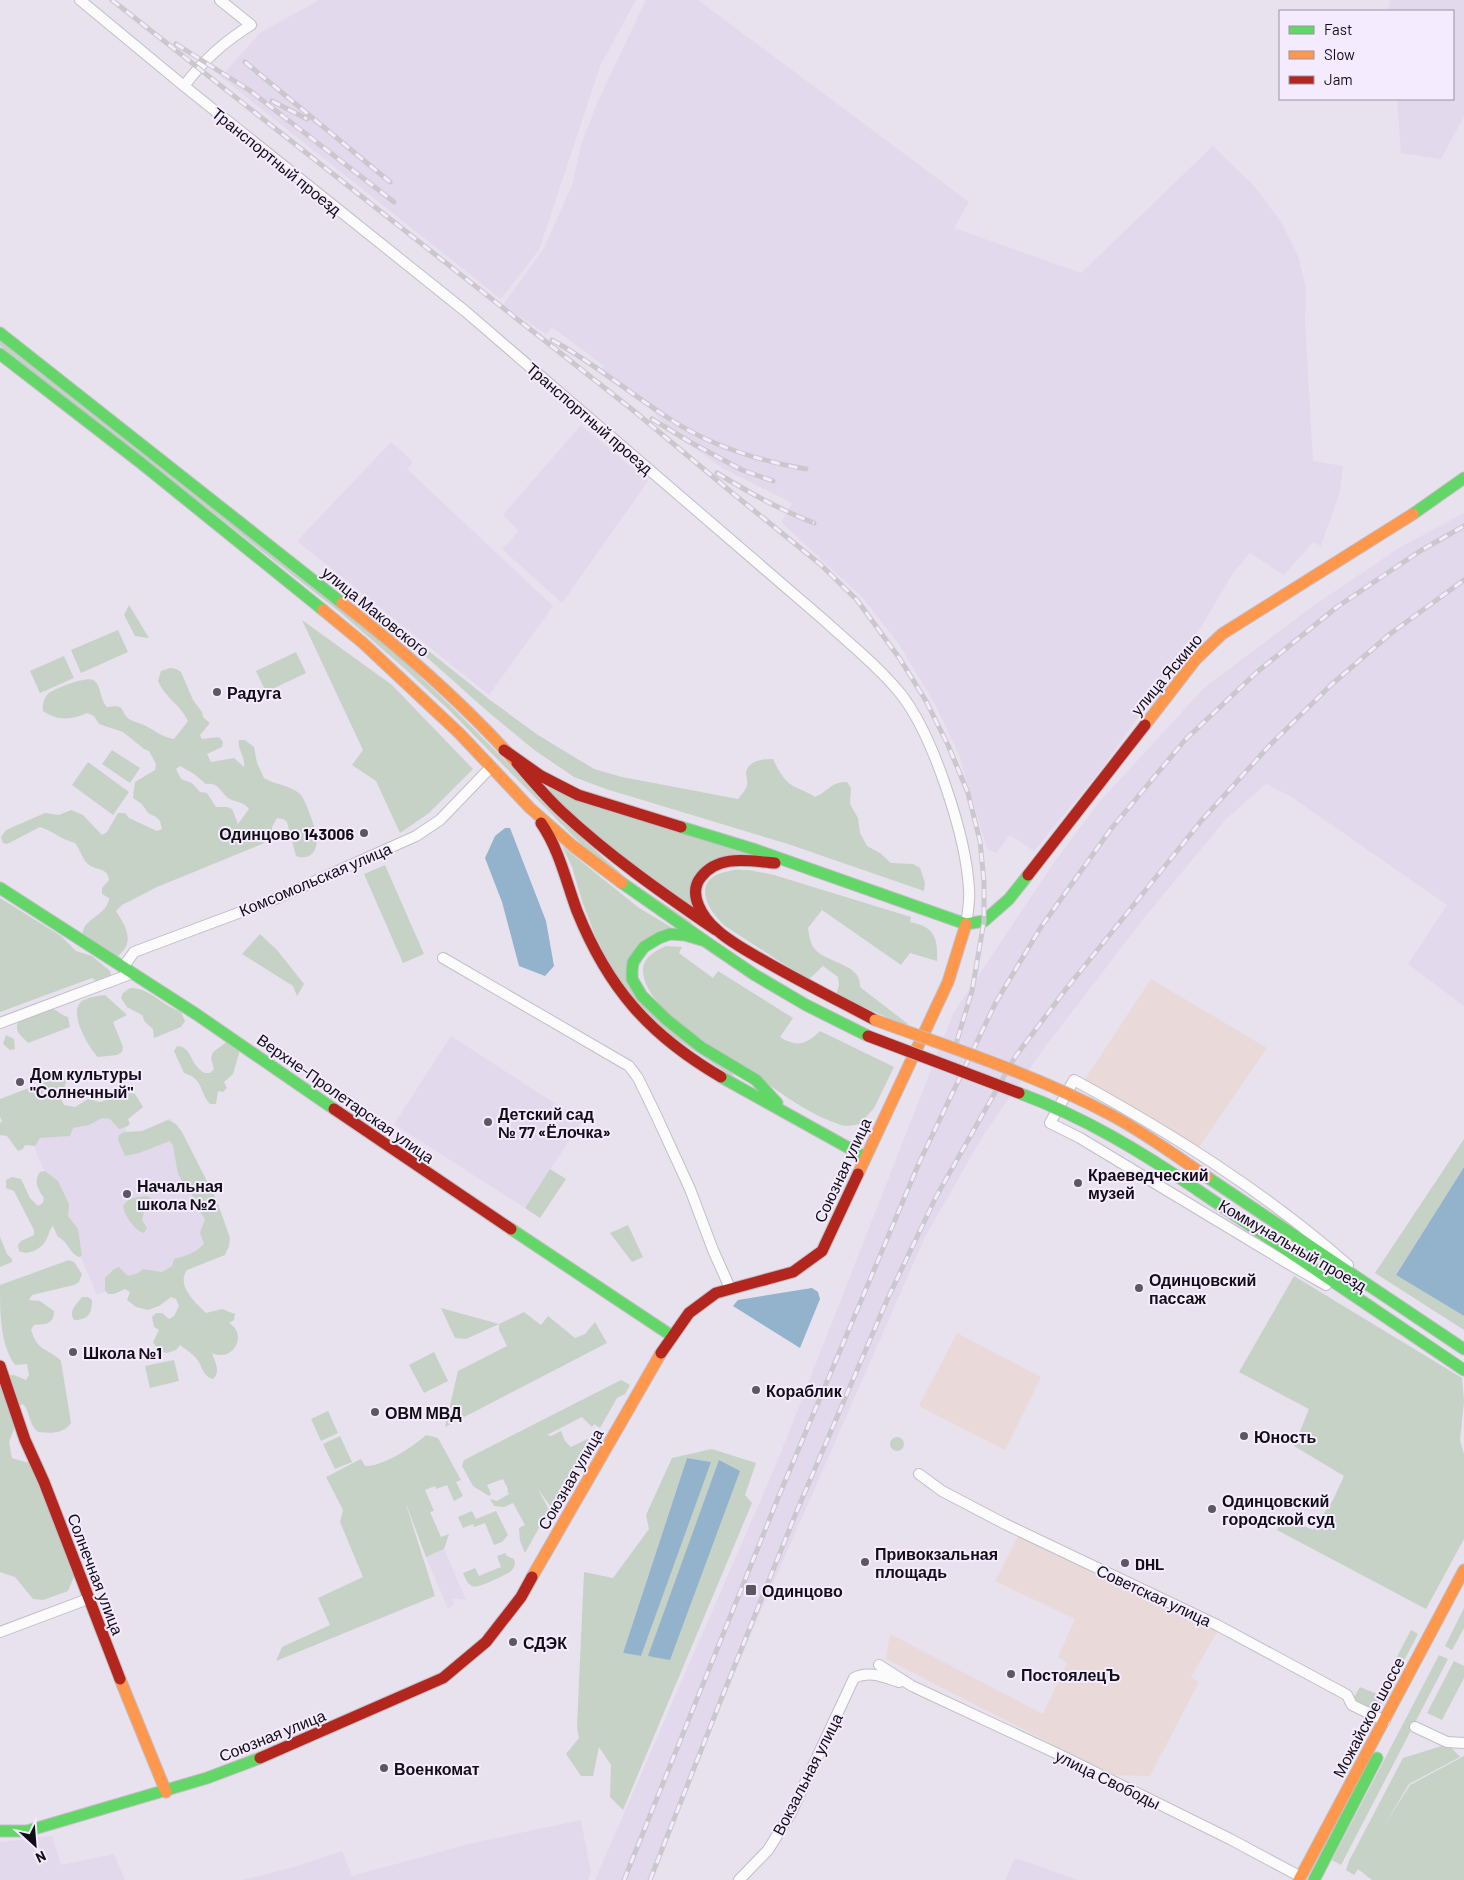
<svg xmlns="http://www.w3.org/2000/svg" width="1464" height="1880" viewBox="0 0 1464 1880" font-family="Barlow,sans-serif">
  <rect width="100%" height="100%" fill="#e7e2ed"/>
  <!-- commercial -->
  <path fill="#e9dad9" d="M1151 979 1267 1048 1197 1150 1085 1079Z
    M957 1333 1041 1377 1005 1450 919 1406Z
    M1020 1533 1219 1629 1191 1677 1199 1682 1150 1776 1113 1775 886 1659 890 1634 1043 1714 1067 1663 1058 1657 1075 1619 995 1581Z"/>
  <!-- built -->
  <path fill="#e3d9ec" d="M319 0H636L600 66 539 250 501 299 221 77 260 33Z
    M646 0H698L969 202 954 228 1081 273 1213 146 1255 187 1281 222 1298 256 1306 289 1305 321 1313 461 1343 466 1340 491 1321 546 1313 542 1284 575 1250 553 1233 573 1194 639 1096 776 1034 851 1010 835 996 853 987 849 959 755 935 704 898 643 863 598 781 522 792 503 722 468 674 433 650 409 599 373 604 366 552 327 546 334 503 305 544 248 572 185 582 142 598 101Z
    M1390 0H1464V116L1441 159 1401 153 1397 99H1453V11H1388Z
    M581 425 648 481 562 603 502 549 519 531 503 515Z
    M391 442 413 462 407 469 553 606 489 695 297 541Z
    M1464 513V1006L1408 964 1447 905 1290 796 1266 784 1226 819 1144 918 1042 1051 984 1134 925 1237 756 1622 650 1880H595L778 1460 953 1014 1053 864 1100 801 1204 688 1313 606 1399 548Z
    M451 1036 582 1121 525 1208 394 1124Z
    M112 1102 130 1138 171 1118 221 1250 97 1295 30 1137Z
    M444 1549 466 1600 452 1598 454 1605 448 1609 426 1557Z
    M581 1820 591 1873 588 1880H243L301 1865 342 1851 352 1876 473 1843Z
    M52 1836 61 1865 114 1854 125 1880H0V1842Z
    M1015 1858 1078 1880H1005Z"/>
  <!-- green -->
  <path fill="#c6d2c6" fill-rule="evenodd" d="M0 339 343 608 408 665 452 707 586 842 625 877 691 922 692 925 689 927 622 879 583 846 449 710 404 668 341 613 0 346Z
    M129 605 149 638 135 636 124 615Z
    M302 620 392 685 473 769 429 813 400 833 376 781 352 765 363 750Z
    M118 630 128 652 81 673 71 650Z
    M420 644 490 700 538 735 594 769 622 777 738 799C741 795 746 790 747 785 748 781 746 777 746 773 748 760 763 759 773 759 778 770 785 783 797 788 804 791 809 793 815 797 829 791 830 782 847 782L851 788 850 804 858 818 860 833 867 846 880 853 891 863 913 864 920 868 925 883 924 891 788 844 606 789 574 777 533 749 487 711 421 652Z
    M296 652 306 673 266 692 256 671Z
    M64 656 74 678 40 693 30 671Z
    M170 668 176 669 181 672 193 700 202 712 203 717 210 723 200 735 202 739 219 737 223 742 222 747 207 754 211 762 234 758 244 767C245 754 237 750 239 740H245L254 747 257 763 264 778C275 785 290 785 300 794 305 798 318 834 317 841 316 854 308 860 296 856L287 822 283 819 277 818 272 827V838L262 844 157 887 122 905 116 911C126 927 136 942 117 957L83 936C80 919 108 916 109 898L102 894V888L109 880C108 867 96 871 88 864 82 859 80 849 75 843 62 840 53 831 40 827L7 844 3 843 1 837 6 830 45 813 59 815 71 810 83 815 102 835 107 832 118 813H125L129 818 157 831 162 829 160 821 156 817 148 813 142 804 133 798 135 782 155 770 156 764 149 751 144 749 123 732 99 724 94 716 87 713C72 720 57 721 43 711 42 705 44 697 49 693 56 688 86 676 93 680 102 685 99 698 107 707 126 704 119 710 129 719 134 722 140 723 144 725 154 730 162 737 174 739L188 721C180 704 166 699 158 681L161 671ZM180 766 194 774 206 784C218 782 220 791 228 798 235 803 242 800 249 809L238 824 232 809 227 807H216L207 793 200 792 192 783 181 779 176 769Z
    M112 750 140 768 130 783 102 764Z
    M88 762 129 792 113 815 72 785Z
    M546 784 756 856 713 859 693 908 639 872 554 797Z
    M562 846 639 908 671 927 656 933 630 984 727 1067 736 1079 651 1022 623 986 609 963 595 935 582 901 572 867Z
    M385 865 424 954 403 963 364 874Z
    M749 870 774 875 911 917 910 922C935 927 938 938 937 961L910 953 901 965 822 910 808 928C809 934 810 943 814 948 826 964 862 963 860 987L908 1024 905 1025 836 995 839 985 838 977 823 966 808 980 725 926C705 908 691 878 729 871 735 869 742 870 749 870Z
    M0 898 61 936 76 951 92 956 110 971 111 975 96 981 92 978 0 1012Z
    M260 934 277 950 304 984 297 996 293 986 242 954Z
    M666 946 682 947 679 953 713 978 718 971 793 1018 780 1037C797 1048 807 1044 820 1031L894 1067 874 1108 860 1124C854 1125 847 1127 841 1125 802 1112 771 1085 737 1062 717 1049 695 1038 677 1021 663 1009 645 992 643 972 642 958 655 951 666 946Z
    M130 988C145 987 158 1000 170 1007 174 1009 177 1010 181 1012L185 1021 181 1027 154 1038 153 1029 145 1022 142 1015 127 1007 121 998 123 993Z
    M105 995 127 1015 113 1022 123 1047 122 1052 117 1055 98 1057C89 1048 67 1012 82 1001 88 997 98 996 105 995Z
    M50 1009C58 1009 61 1016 68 1017L70 1027 28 1043C22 1036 14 1032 18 1022Z
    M6 1035 14 1039 15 1049 10 1050 3 1044Z
    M228 1041 240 1050 233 1074 224 1082 227 1088 223 1092 218 1091 216 1104H210C199 1092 204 1079 184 1073L174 1051 177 1046C193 1047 189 1065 205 1073H210L214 1069 211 1058 213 1052Z
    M63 1077 66 1082 61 1099 64 1105 75 1107 88 1099 100 1102 130 1093 135 1094 143 1107 128 1119 130 1124C127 1127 123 1128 119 1129L110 1119 102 1118 89 1125 73 1128 70 1136 40 1138 35 1146 25 1145 23 1149 18 1151 7 1136 0 1135V1123L2 1121 0 1117V1099L50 1080Z
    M168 1120 176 1124 182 1132 217 1201 230 1238 229 1246 225 1255 187 1270C176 1286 195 1302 206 1313L222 1309 235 1314 234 1320 229 1323C249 1335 232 1363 212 1353 215 1362 221 1372 213 1379 202 1376 203 1366 196 1358 192 1353 185 1349 180 1345L176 1350 167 1353 159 1351 153 1342 159 1330 154 1327 152 1317 156 1313H162L169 1319 174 1316 179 1306 176 1299 171 1297 159 1306 148 1310 136 1307 127 1300 130 1292 125 1289 114 1294H108L105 1290V1278L114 1269 119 1267 128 1276 138 1273 143 1269 162 1272 172 1266 174 1259C185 1256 196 1253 204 1244L200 1233 205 1219 194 1203 192 1194 188 1190 178 1174 173 1146 170 1141 139 1153 125 1156 118 1140 119 1135 124 1132 142 1131Z
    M1464 1139V1167L1396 1275 1464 1316V1330L1375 1273Z
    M550 1169 566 1179 540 1218 525 1208Z
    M45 1171 58 1181 69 1204 68 1216 78 1229 82 1256 79 1257C69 1253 68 1241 58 1237L53 1226C49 1230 49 1235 46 1240 42 1249 27 1256 19 1251L18 1245 21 1241 34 1235V1230L14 1191 6 1188V1180L12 1177 21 1179 30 1198 38 1206 43 1203 44 1198C38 1189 33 1182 40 1172Z
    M147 1196 152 1199 153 1204 144 1212 142 1220 147 1228 144 1233C135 1231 124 1215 123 1206 128 1197 138 1197 147 1196Z
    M628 1225 643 1257 632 1262 610 1233Z
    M0 1237 7 1254 12 1259V1262L0 1267Z
    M69 1260 74 1262 82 1274 79 1282 74 1285 32 1295 29 1300 40 1301 54 1311C54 1325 45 1324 34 1325L31 1330C39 1354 48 1347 61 1361L71 1423C62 1435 50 1433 38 1432 28 1424 31 1413 23 1404L19 1406 14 1429 9 1442 12 1458 29 1463 76 1572 68 1591 43 1600 33 1599 15 1577 0 1572V1375H14L26 1380 29 1375 27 1364 15 1365C0 1344 0 1312 0 1285Z
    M1294 1276 1462 1378 1464 1401 1460 1440 1464 1454V1539L1426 1609 1277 1530 1284 1517 1313 1530 1333 1500 1344 1476 1294 1446 1309 1409 1239 1372Z
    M82 1297H88L92 1300C92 1314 88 1320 74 1320 68 1311 76 1305 82 1297Z
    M441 1308 499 1324 524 1312 541 1325 548 1316 575 1338 585 1334 595 1322 607 1343 445 1427 458 1371 507 1346 499 1330V1324L466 1339 455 1338Z
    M434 1352 448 1381 424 1393 409 1365Z
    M174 1360 179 1381 150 1388 145 1366Z
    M621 1380 630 1385 625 1394 617 1398 600 1428 594 1424 592 1427 582 1417 547 1435 551 1436 561 1431 565 1441 571 1447 587 1439 590 1441 551 1507 538 1489 549 1510 525 1553 520 1541 519 1528 525 1525 513 1503 504 1507 494 1506 490 1499 497 1501 509 1494 507 1490 508 1489 503 1479 487 1485 491 1494 489 1496 473 1486 462 1466 464 1460Z
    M328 1411 338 1433 321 1441 311 1419Z
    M426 1435 438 1438 461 1480 456 1482 463 1496 454 1501 447 1485 436 1489 435 1486 425 1490 434 1511 430 1512 441 1537 449 1534 444 1549 426 1557 405 1501 435 1596 276 1661 282 1647 330 1625 318 1598 363 1577 340 1522 343 1510 326 1477 361 1459 365 1466C382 1467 413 1447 426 1435Z
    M340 1436 352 1462 335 1469 323 1444Z
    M890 1444a7 7 0 1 1 14 0a7 7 0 1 1-14 0Z
    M712 1449 756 1463 745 1495 752 1503 623 1810 610 1797 611 1765 599 1747 593 1776H581L566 1754 579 1738 577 1727 584 1572 613 1578 649 1529 646 1515 672 1458ZM687 1458 710 1462 641 1656 623 1653Z
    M472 1511 476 1519 496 1511 508 1535 502 1542 494 1545 485 1523 474 1527 473 1524 463 1528 458 1517Z
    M505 1553 507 1556 514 1559C516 1565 514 1568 510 1572 502 1576 479 1589 472 1586 467 1584 465 1577 463 1573L475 1568 479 1576 501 1567 497 1556Z
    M1464 1608V1628L1452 1650 1445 1646Z
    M1411 1630 1418 1634 1386 1695 1379 1691Z
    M1439 1655 1448 1659 1341 1865 1332 1860Z
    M1454 1661 1464 1666V1678L1442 1720 1427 1713Z
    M1360 1687 1382 1696 1383 1702 1376 1714 1356 1706 1353 1699Z
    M1448 1744 1460 1757 1409 1784 1385 1824 1410 1785 1464 1756V1880H1372L1358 1869 1354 1875 1346 1870 1349 1861 1403 1758Z"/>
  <!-- water -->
  <path fill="#92b3cb" d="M505 828H510L546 921 554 966 545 976 519 966 502 902 485 858 495 836Z
    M1464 1167V1316L1396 1275Z
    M812 1288 818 1292 820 1299 800 1348 733 1306 738 1300Z
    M687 1458 711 1462 641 1656 623 1653Z
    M719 1460 740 1471 670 1660 648 1656Z"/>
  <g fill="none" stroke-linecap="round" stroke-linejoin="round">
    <!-- street casing -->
    <g stroke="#c2bec7" stroke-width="12">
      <path id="street" d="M80 0 184 86 465 311 825 621C850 644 878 666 900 693 933 734 966 836 969 889 970 901 968 912 966 924
        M184 86C201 63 225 41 251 25L220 0
        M443 958 629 1066 638 1078 656 1115 690 1189 713 1250 730 1288
        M124 966 134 952 273 900 416 836 440 820 491 767
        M0 1023 133 973
        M1326 1285 1289 1264 1080 1138 1050 1123 1074 1080C1171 1133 1265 1192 1348 1265
        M919 1474 942 1491 1005 1524 1217 1625 1347 1695 1352 1705 1385 1721
        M0 1632 88 1599
        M879 1665 912 1686 1058 1754 1230 1839 1301 1877
        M1415 1727 1447 1742 1464 1743
        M739 1880 768 1850 791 1813 854 1678C869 1670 884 1677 899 1682"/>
    </g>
    <!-- fast casing -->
    <g stroke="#c2bec7" stroke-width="13">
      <path id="fast" d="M0 333 342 603
        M0 354 141 463 323 610
        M1413 514 1464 478
        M681 827 753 849 966 924 984 921 1009 899 1028 875
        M622 883 705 941
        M0 888 196 1014 334 1109
        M721 1077 865 1157
        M777 1103 756 1080 701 1047 667 1020 642 996 632 979V971L633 962 644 947 659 938 670 934 685 935 705 941 755 975 806 1005 868 1036
        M1207 1177 1464 1349
        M1199 1191 1464 1370
        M511 1229 672 1336
        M0 1831H27L207 1778 260 1758
        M1314 1880 1377 1758"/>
    </g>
    <!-- slow casing -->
    <g stroke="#c2bec7" stroke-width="13">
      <path id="slow" d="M342 603C404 651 464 704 517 763
        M323 610 363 643 459 733 530 808 573 846 622 883
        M1145 725 1196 659 1222 634 1413 514
        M858 1174 948 982 966 924
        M532 1577 661 1353
        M120 1679 166 1792
        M1299 1880 1464 1570"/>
    </g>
    <!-- jam casing -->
    <g stroke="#c2bec7" stroke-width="13">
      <path id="jam" d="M504 750 541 776 578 795 681 827
        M517 763C531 779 545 796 561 811 609 856 662 893 716 930
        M541 823C559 849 566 881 577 911 608 988 649 1035 721 1077
        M775 863C749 861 719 854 701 877 687 894 703 918 717 930 731 943 751 953 768 963 803 983 839 1001 875 1020
        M1028 875 1145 725
        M334 1109 511 1229
        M661 1353 689 1313 716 1293 793 1272 822 1251 858 1174
        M0 1366 25 1440 44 1482 120 1679
        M260 1758 443 1678 486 1642 521 1597 532 1577"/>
    </g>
    <!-- street -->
    <use href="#street" stroke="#fbfbfc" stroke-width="10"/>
    <!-- fast -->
    <use href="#fast" stroke="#63d668" stroke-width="11"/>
    <!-- slow -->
    <use href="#slow" stroke="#ff974d" stroke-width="11"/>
    <!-- jam -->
    <use href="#jam" stroke="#b3261e" stroke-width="11"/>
    <!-- rail casing -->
    <g stroke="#cac8cc" stroke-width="5">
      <path id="rail" d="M112 0 634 411 736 496 820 564 857 600 900 659 926 701 948 745 968 793 980 841 984 882V921L972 991 955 1047
        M176 44 249 90 394 202
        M245 62 390 182
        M272 101 307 119
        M552 340C594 363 632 395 673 421 712 446 760 461 806 469
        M652 419 690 442 742 470 773 481
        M717 473C748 492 780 510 814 523
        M624 1880 778 1498 919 1163 996 1002 1041 927 1111 829 1185 740 1257 672 1337 607 1420 551 1464 526
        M650 1880 720 1702 796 1513 887 1300 936 1197 1015 1057 1066 989 1202 820 1270 745 1331 685 1390 634 1464 580"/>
    </g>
    <!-- rail -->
    <use href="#rail" stroke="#f5ebff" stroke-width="3" stroke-dasharray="9" stroke-linecap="butt"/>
    <!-- fast-bridge casing -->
    <g stroke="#c2bec7" stroke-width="13" stroke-linecap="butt">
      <path id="fast-bridge" d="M1019 1093C1084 1117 1142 1152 1199 1191"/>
    </g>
    <!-- slow-bridge casing -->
    <g stroke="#c2bec7" stroke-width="13" stroke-linecap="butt">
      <path id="slow-bridge" d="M875 1020C955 1049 1036 1075 1111 1115 1145 1133 1176 1156 1207 1177"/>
    </g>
    <!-- jam-bridge casing -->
    <g stroke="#c2bec7" stroke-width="13" stroke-linecap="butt">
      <path id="jam-bridge" d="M868 1036 1019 1093"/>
    </g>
    <!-- fast-bridge -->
    <use href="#fast-bridge" stroke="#63d668" stroke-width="11"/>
    <!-- slow-bridge -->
    <use href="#slow-bridge" stroke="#ff974d" stroke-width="11"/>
    <!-- jam-bridge -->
    <use href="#jam-bridge" stroke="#b3261e" stroke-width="11"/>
  </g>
  <!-- markers -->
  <g fill="#5c5861" stroke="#f5ebff" stroke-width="2">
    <circle cx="217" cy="692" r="5"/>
    <circle cx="364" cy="833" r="5"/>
    <circle cx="20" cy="1082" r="5"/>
    <circle cx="488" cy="1122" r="5"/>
    <circle cx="1078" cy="1183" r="5"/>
    <circle cx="127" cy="1194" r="5"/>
    <circle cx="1139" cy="1288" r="5"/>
    <circle cx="73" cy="1352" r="5"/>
    <circle cx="756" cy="1390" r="5"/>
    <circle cx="375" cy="1412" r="5"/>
    <circle cx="1244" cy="1436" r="5"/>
    <circle cx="1212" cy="1509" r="5"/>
    <circle cx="865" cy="1562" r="5"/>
    <circle cx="1125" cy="1563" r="5"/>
    <rect x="745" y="1584" width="12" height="12" rx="2.5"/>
    <circle cx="513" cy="1642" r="5"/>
    <circle cx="1011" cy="1674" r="5"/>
    <circle cx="384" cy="1768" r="5"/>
  </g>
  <g text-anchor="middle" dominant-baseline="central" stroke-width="4" stroke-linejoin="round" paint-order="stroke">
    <!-- street labels -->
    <g font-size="16" fill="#110e15" stroke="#f5ebff">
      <text transform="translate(277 161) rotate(39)">Транспортный проезд</text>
      <text transform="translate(590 418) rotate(41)">Транспортный проезд</text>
      <text transform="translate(376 611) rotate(39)">улица Маковского</text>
      <text transform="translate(1166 674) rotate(-50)">улица Яскино</text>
      <text transform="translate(315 879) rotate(-23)">Комсомольская улица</text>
      <text transform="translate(346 1098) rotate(35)">Верхне-Пролетарская улица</text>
      <text transform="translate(842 1170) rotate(-65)">Союзная улица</text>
      <text transform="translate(1293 1245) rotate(30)">Коммунальный проезд</text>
      <text transform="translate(570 1479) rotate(-60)">Союзная улица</text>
      <text transform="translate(96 1574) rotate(69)">Солнечная улица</text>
      <text transform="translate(1154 1595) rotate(25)">Советская улица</text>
      <text transform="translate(1368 1717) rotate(-62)">Можайское шоссе</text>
      <text transform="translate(272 1735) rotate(-22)">Союзная улица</text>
      <text transform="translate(807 1774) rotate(-63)">Вокзальная улица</text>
      <text transform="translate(1108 1779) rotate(26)">улица Свободы</text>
    </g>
    <!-- poi labels -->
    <g font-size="16" font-weight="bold" fill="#110e15" stroke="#f5ebff" text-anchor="start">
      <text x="227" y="692">Радуга</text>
      <text x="354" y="833" text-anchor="end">Одинцово 143006</text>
      <text x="30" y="1073">Дом культуры<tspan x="30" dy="18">"Солнечный"</tspan></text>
      <text x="498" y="1113">Детский сад<tspan x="498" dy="18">№ 77 «Ёлочка»</tspan></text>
      <text x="1088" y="1174">Краеведческий<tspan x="1088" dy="18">музей</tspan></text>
      <text x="137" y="1185">Начальная<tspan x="137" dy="18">школа №2</tspan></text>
      <text x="1149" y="1279">Одинцовский<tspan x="1149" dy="18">пассаж</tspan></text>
      <text x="83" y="1352">Школа №1</text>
      <text x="766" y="1390">Кораблик</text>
      <text x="385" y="1412">ОВМ МВД</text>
      <text x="1254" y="1436">Юность</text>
      <text x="1222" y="1500">Одинцовский<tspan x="1222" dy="18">городской суд</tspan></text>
      <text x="875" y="1553">Привокзальная<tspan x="875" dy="18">площадь</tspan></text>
      <text x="1135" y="1563">DHL</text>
      <text x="762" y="1590">Одинцово</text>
      <text x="523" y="1642">СДЭК</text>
      <text x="1021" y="1674">ПостоялецЪ</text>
      <text x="394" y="1768">Военкомат</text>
    </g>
  </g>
  <!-- legend -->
  <rect x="1279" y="10" width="175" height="90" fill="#f5ebff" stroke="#9a93a1"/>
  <rect x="1289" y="26" width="25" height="8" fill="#63d668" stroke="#9a93a1"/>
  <text x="1324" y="35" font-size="15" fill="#110e15">Fast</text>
  <rect x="1289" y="51" width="25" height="8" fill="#ff974d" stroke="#9a93a1"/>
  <text x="1324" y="60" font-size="15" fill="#110e15">Slow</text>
  <rect x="1289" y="76" width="25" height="8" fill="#b3261e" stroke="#9a93a1"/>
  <text x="1324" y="85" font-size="15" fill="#110e15">Jam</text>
  <!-- north arrow -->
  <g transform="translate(35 1845) rotate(154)" stroke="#f5ebff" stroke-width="4" paint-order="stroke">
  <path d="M0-4L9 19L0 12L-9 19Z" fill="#110e15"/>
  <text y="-8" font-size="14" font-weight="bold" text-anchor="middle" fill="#110e15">N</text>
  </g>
</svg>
